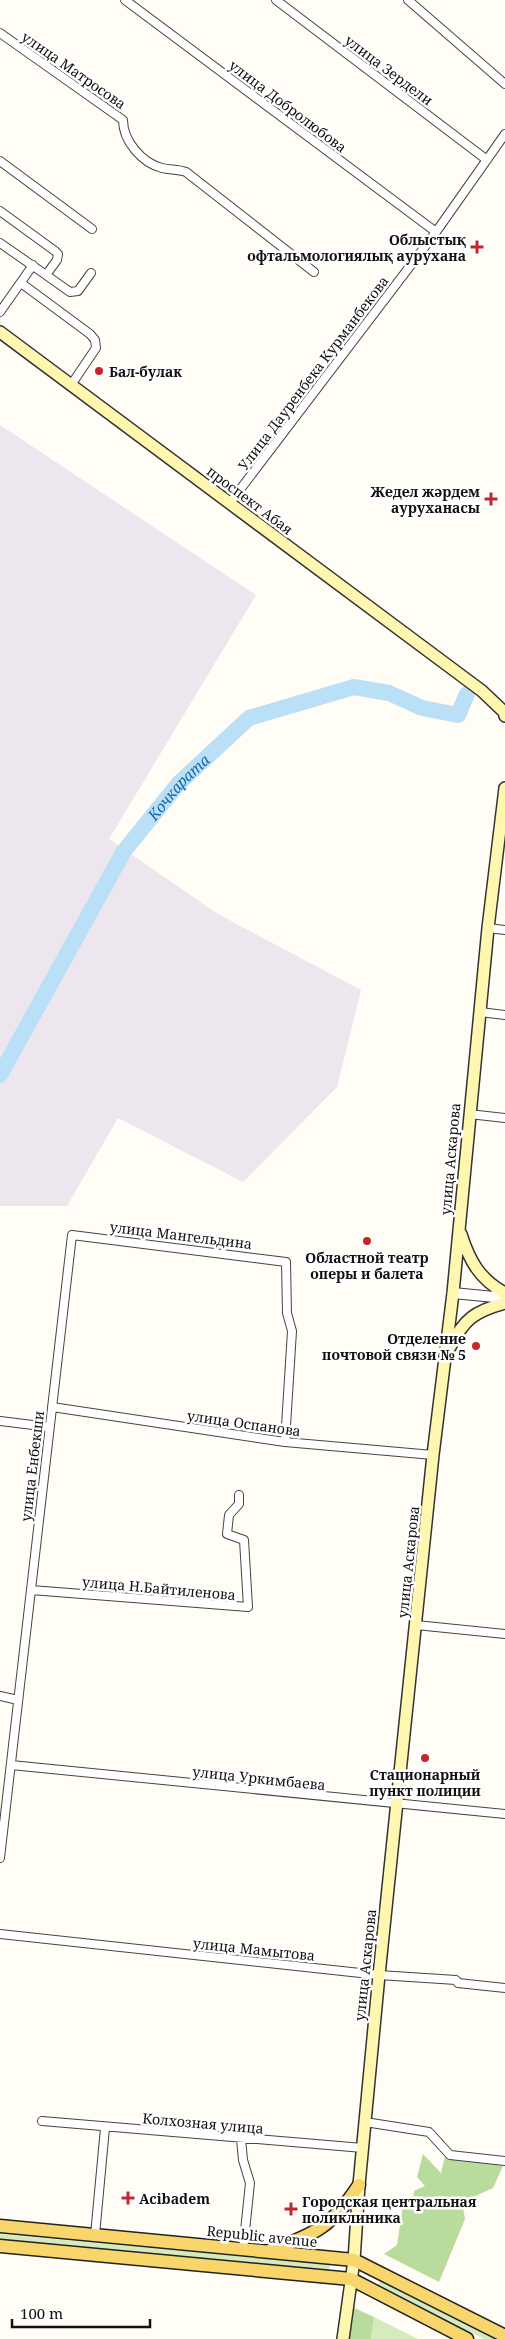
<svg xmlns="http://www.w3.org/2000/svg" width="505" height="2339" viewBox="0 0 505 2339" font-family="'Noto Serif',serif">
  <rect width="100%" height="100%" fill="#fffdf5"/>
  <!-- industrial -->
  <path fill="#eee6ef" d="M0 425 256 595 109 839 218 914 361 990 337 1087 243 1182 118 1118 67 1206H0Z"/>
  <!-- green -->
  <path fill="#d5ebbd" d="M0 2234 330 2265 329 2270 0 2239Z
    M381 2280 496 2339H484L378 2285Z
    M374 2317 418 2339H371Z"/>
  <!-- forest -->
  <path fill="#b9dc9c" d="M423 2154 441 2173 445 2156 503 2166 493 2188 462 2202 465 2219 439 2282 384 2254 397 2245 404 2198 413 2200 414 2191 425 2186 417 2177Z
    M352 2307 374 2317 371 2339H348Z"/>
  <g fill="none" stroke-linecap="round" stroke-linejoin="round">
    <!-- river -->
    <path stroke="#b9e0f7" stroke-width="16" id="s1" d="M0 1075 124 851 179 783 249 718 354 687 389 693 422 708 458 715 467 694"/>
    <!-- minor casing -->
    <g stroke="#444" stroke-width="10">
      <path id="minor" d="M125 0 436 232
        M276 0 487 160
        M408 0 505 84
        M0 33 123 120C123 141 142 163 162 168 170 170 178 169 186 172L314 272
        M0 161 92 229
        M0 211 55 251 58 254 57 260 46 275 70 292 78 291 91 273
        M0 243 46 275
        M21 283 90 334 95 340 96 348 71 385
        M0 312 33 265
        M229 504 436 232 505 134
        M488 928 505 930
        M480 1012 505 1015
        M469 1114 505 1118
        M52 1407 285 1442 433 1455
        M0 1421 49 1427
        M31 1590 248 1607 244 1540 227 1534 229 1515 239 1504V1495
        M416 1625 505 1634
        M0 1696 18 1700
        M11 1765 505 1814
        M0 1858 72 1235 286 1262 287 1313 292 1331 285 1442
        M0 1934 379 1975 456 1980 458 1983 505 1988
        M42 2121 363 2148
        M365 2122 429 2132 450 2155 505 2161
        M241 2139 243 2160 250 2183 243 2250
        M95 2235 105 2128"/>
    </g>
    <!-- tertiary casing -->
    <g stroke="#444" stroke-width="12">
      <path id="tertiary" d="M453 1293 505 1298"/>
    </g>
    <!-- secondary casing -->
    <g stroke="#333" stroke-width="14">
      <path id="secondary" d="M0 332 482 691 504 712 505 716
        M461 1234C469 1260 480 1280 505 1293
        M450 1347C464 1319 475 1311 505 1303
        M343 2339 354 2260 359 2185 379 1975 433 1455 453 1293 488 928 505 788"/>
    </g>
    <!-- primary casing -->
    <g stroke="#222" stroke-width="15">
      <path id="primary" d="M0 2226 354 2260 505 2336
        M0 2246 351 2279 467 2339
        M271 2250C316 2234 332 2226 359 2185"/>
    </g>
    <!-- minor -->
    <use href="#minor" stroke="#fff" stroke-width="8"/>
    <!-- tertiary -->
    <use href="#tertiary" stroke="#fff" stroke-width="10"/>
    <!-- secondary -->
    <use href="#secondary" stroke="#fff6b0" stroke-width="11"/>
    <!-- primary -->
    <use href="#primary" stroke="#f9d66b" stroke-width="12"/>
  </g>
  <!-- markers -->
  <g fill="#c4262e" stroke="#fff" stroke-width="2">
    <path d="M474.5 239.5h5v5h5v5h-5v5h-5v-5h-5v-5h5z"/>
    <circle cx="99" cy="371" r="5"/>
    <path d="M488.5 491.5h5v5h5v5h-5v5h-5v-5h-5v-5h5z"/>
    <circle cx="367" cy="1241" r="5"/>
    <circle cx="476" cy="1346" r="5"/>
    <circle cx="425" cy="1758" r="5"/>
    <path d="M125.5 2190.5h5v5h5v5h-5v5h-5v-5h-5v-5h5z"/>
    <path d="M288.5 2201.5h5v5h5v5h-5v5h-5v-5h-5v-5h5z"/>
  </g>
  <g text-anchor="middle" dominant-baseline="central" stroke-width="5" stroke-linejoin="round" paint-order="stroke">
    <!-- street labels -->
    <g font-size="14" fill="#111" stroke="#fff">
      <text transform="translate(74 70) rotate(35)">улица Матросова</text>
      <text transform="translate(389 70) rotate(37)">улица Зердели</text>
      <text transform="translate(288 106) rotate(37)">улица Добролюбова</text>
      <text transform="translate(313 373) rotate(-53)">Улица Дауренбека Курманбекова</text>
      <text transform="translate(250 500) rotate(37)">проспект Абая</text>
      <text transform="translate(450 1159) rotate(-85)">улица Аскарова</text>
      <text transform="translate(181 1235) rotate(7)">улица Мангельдина</text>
      <text transform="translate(244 1423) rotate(8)">улица Оспанова</text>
      <text transform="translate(32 1466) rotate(-83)">улица Енбекши</text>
      <text transform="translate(408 1562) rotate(-84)">улица Аскарова</text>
      <text transform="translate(159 1588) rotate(5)">улица Н.Байтиленова</text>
      <text transform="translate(259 1778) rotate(6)">улица Уркимбаева</text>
      <text transform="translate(254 1949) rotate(6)">улица Мамытова</text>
      <text transform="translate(365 1965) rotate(-84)">улица Аскарова</text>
      <text transform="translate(203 2123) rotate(5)">Колхозная улица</text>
      <text transform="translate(262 2236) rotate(6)">Republic avenue</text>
    </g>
    <!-- poi labels -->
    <g font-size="14" font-weight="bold" fill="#111" stroke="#fff" text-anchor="end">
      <text x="466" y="239">Облыстық<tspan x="466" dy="16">офтальмологиялық аурухана</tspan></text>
      <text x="109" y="371" text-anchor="start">Бал-булак</text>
      <text x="480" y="491">Жедел жәрдем<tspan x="480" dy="16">ауруханасы</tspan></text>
      <text x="367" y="1257" text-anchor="middle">Областной театр<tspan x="367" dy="16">оперы и балета</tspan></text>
      <text x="466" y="1338">Отделение<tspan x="466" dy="16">почтовой связи № 5</tspan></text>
      <text x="425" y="1774" text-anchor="middle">Стационарный<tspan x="425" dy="16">пункт полиции</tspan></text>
      <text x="139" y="2198" text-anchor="start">Acibadem</text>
      <text x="302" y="2201" text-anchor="start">Городская центральная<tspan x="302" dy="16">поликлиника</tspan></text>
    </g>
    <!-- water labels -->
    <g font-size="15" font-style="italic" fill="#1768a6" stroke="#fff">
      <text stroke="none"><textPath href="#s1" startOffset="340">Кочкарата</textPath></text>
    </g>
  </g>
  <!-- scale -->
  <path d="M12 2319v8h138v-8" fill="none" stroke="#111111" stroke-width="2.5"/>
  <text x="20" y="2319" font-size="15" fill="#111111" stroke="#ffffff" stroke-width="4" paint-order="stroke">100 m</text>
</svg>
